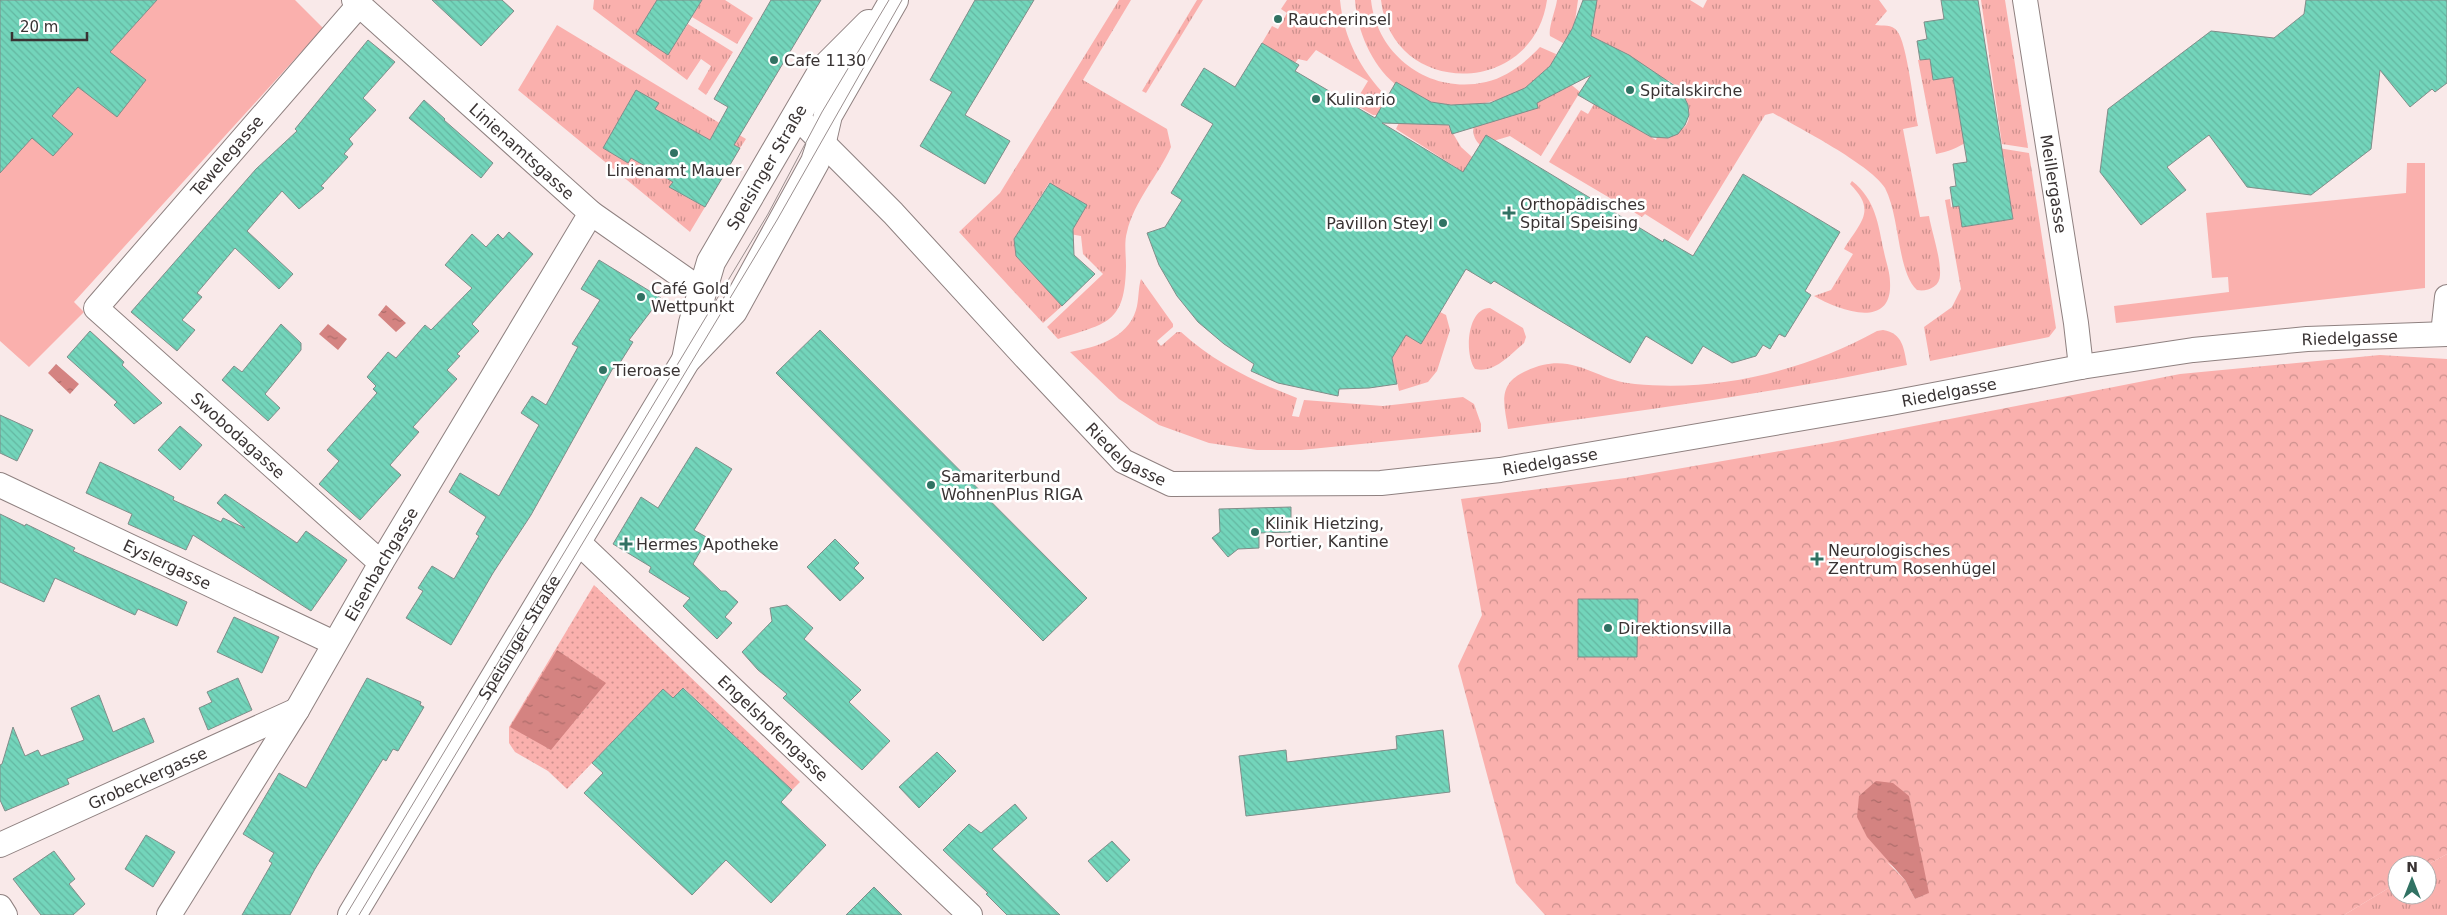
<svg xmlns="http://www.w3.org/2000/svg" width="2447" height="915" viewBox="0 0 2447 915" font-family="'DejaVu Sans',sans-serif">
  <defs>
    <pattern id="grass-tufts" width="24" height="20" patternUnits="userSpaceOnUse" patternTransform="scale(1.25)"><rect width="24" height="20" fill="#fab0ad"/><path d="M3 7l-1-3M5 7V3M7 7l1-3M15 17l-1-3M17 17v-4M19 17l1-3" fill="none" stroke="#cb908d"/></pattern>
    <pattern id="forest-crowns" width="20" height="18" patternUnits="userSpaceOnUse" patternTransform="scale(1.25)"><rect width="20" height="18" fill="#fab0ad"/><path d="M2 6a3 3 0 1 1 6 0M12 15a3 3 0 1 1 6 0" fill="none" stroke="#cb908d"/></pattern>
    <pattern id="garden-dots" width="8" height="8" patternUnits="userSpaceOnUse" patternTransform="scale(1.25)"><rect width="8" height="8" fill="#fab0ad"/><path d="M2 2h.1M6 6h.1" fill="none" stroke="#cb908d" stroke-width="1.8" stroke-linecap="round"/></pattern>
    <pattern id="water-ripples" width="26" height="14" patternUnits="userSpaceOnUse" patternTransform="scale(1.25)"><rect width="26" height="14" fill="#d48381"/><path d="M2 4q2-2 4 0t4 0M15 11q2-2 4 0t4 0" fill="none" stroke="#ad6c6a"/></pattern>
    <pattern id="building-back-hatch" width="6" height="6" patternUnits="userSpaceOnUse" patternTransform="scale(1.25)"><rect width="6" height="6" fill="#73d5bb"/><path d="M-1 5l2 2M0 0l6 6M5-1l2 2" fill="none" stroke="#64b7a1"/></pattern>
  </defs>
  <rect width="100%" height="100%" fill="#f9e9e9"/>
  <!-- grass -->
  <path fill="url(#grass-tufts)" d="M594 0H657L636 34 668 54 688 24 733 52 706 95 698 89 711 66 701 59 687 80 593 9Z
    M702 0H725L753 18 737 44 692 17Z
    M1119 0H1131L1083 80 1167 129 1171 147C1158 176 1134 201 1127 232 1124 242 1126 255 1126 266 1125 324 1107 323 1058 339L1047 327 1103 274 1083 254 1081 236 1070 234 1087 205 1049 183 1014 239 1016 256 1062 306 1043 323 959 232 1000 193Z
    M1197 0H1203L1146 93 1142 91Z
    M1287 0H1340C1344 39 1360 69 1387 97L1379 115H1373L1354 104 1368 81 1316 50 1307 61 1298 59 1295 63 1262 43 1272 26 1278 29 1287 13 1281 9Z
    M1355 0H1371C1377 56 1430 95 1486 82 1507 77 1525 63 1540 47L1556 54C1555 56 1556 58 1555 60 1553 65 1545 71 1542 74 1508 111 1433 116 1395 84 1371 64 1357 30 1355 0Z
    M1381 0H1547C1533 98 1392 98 1381 0Z
    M1557 0H1578L1575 21 1567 41 1565 40 1563 43 1550 36C1548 28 1556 9 1557 0Z
    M1597 0H1690L1703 8 1707 0H1879L1887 11 1875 25C1883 26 1892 24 1897 31 1907 42 1914 108 1918 126L1903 129 1920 217 1929 216C1932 233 1941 258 1940 275 1940 287 1927 292 1917 290 1897 272 1900 216 1885 188 1871 165 1799 128 1773 113L1765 115 1688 241 1645 214 1642 217 1549 162 1581 110 1588 114 1594 104 1656 140 1657 137C1675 134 1692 131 1689 108 1688 102 1684 98 1684 92L1668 80 1667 82 1587 41Z
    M1981 0H2005L2028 148 2002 144Z
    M557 25 746 139 740 148 714 133 710 140 655 109 659 103 636 90 603 148 628 163 631 158 680 186 677 192 705 207 690 232 518 90Z
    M1930 59 1933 80 1953 77 1961 126 1997 121C1977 135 1960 150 1936 154L1918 60Z
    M1568 82 1580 92 1541 156 1510 136 1480 145C1474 139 1472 133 1474 125L1513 116Z
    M1404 112 1425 121 1448 125 1461 147 1472 157 1471 177 1396 129Z
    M1986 146 2029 153 2056 328 2049 337 1930 361 1924 327 1952 307 1961 289 1945 200 1950 199 1951 207 1959 206 1963 227 2013 219 2004 157 1982 160Z
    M1852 181C1876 200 1878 224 1884 252 1886 262 1890 272 1890 282 1893 331 1838 310 1814 296L1831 290 1853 254 1844 249C1861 221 1877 211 1850 184Z
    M1141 279 1173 324V327L1157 341 1161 346 1177 332H1181C1215 363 1255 382 1297 398L1292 416 1299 417 1304 400 1383 406 1463 397 1474 404 1481 424V432L1301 450H1257L1209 443 1159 425 1119 399 1070 352C1096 347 1127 339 1136 310 1139 300 1138 288 1141 279Z
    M1490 308 1523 328 1526 337 1524 343C1511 354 1494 374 1475 369 1464 354 1467 308 1490 308Z
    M1440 312 1446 315 1450 330 1437 371 1428 382 1399 391 1392 358 1406 335 1421 344Z
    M1883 330C1903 333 1904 349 1907 365 1775 393 1641 411 1508 429 1504 403 1497 384 1526 371 1573 349 1594 381 1635 384 1719 392 1804 371 1877 331Z
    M2447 854V915H2344L2397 883V895H2427V865Z"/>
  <!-- forest -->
  <path fill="url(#forest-crowns)" fill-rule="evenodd" d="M2380 355 2447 359V854L2427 865H2397V883L2344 915H1545L1516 883 1458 666 1482 615 1461 499 1625 478 1832 442 2180 374ZM1887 862 1928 893 1915 899 1905 880Z"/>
  <!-- park -->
  <path fill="#fab0ad" d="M0 0H295L323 28 74 302 84 312 29 367 0 341Z
    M2407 163H2425V288L2116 323 2114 306 2229 292 2228 277 2212 278 2206 213 2406 193Z"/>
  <!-- garden -->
  <path fill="url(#garden-dots)" d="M594 585 800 782 792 790 684 688 673 698 663 689 567 789 548 771 515 752 509 743V727Z"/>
  <!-- water -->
  <path fill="url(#water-ripples)" d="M386 305 406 323 396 332 378 315Z
    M328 324 347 339 338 350 319 334Z
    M56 364 79 384 70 394 48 373Z
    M557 650 606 683 551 750 510 727Z
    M1876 781 1893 783 1909 796 1929 893 1915 899 1905 880 1867 837 1857 817 1859 796Z"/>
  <!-- building -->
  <path fill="url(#building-back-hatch)" stroke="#808d89" d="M0 0H157L110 52 146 80 117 117 78 87 52 116 73 134 53 156 32 138 0 173Z
    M432 0H502L514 11 481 46Z
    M657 0H702L668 55 636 34Z
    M771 0H821L734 145 740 148 705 207 669 187 673 182 631 158 628 163 603 148 636 90 659 103 655 109 710 140 728 107 714 99Z
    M975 0H1034L965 115 1010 141 985 184 920 146 952 92 930 80Z
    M1583 0H1597L1591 36 1629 55 1681 90 1688 105 1689 115 1685 125 1678 134 1668 138 1651 137 1578 95 1591 75 1537 103 1538 108 1452 134 1449 125 1382 123 1463 172 1486 135 1663 242 1664 239 1693 256 1743 174 1840 232 1805 291 1811 295 1785 337 1779 334 1770 349 1763 345 1756 356 1732 363 1703 346 1692 364 1646 336 1630 363 1494 281 1491 284 1466 269 1421 344 1406 335 1392 358 1397 384 1369 388 1339 389 1338 396 1278 383 1251 371 1254 364 1224 344 1198 322 1177 296 1159 265 1147 233 1165 227 1170 219 1182 200 1171 193 1213 124 1181 105 1204 68 1235 87 1262 43 1299 65 1295 71 1375 118 1396 82 1431 102 1451 105 1490 103 1525 88 1550 66 1572 29Z
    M1941 0H1978L2013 219 1962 227 1959 206 1953 207 1950 187 1956 186 1953 164 1967 162 1953 77 1933 80 1930 59 1920 60 1917 41 1927 39 1924 22 1944 19Z
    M2306 0H2447V83L2435 92 2432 89 2410 107 2380 70 2371 149 2311 195 2247 187 2209 135 2167 167 2186 190 2141 225 2100 172 2108 109 2211 31 2274 38 2304 14Z
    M368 40 395 62 363 98 376 110 349 139 353 144 344 154 348 157 321 186 324 188 299 209 282 191 247 231 293 274 279 289 235 248 197 293 202 297 182 320 195 330 177 351 131 312 256 169 297 131 295 129Z
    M424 100 445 119 444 120 493 163 481 178 409 118Z
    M1050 183 1087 205 1073 229 1074 255 1095 274 1062 306 1016 256 1014 239Z
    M509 232 533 254 472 324 479 331 457 354 460 356 447 370 457 379 413 427 419 432 390 465 401 475 360 520 319 484 339 461 327 450 377 393 373 389 376 386 367 377 388 352 396 358 425 325 431 330 472 288 445 265 472 234 486 247 498 234 503 239Z
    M599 260 661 298 629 340 633 342 616 369 613 368 531 515 493 573 451 645 406 618 423 591 418 588 432 566 454 579 479 536 476 534 486 517 449 492 460 473 499 496 539 425 521 413 532 396 546 405 578 347 572 344 600 300 581 289Z
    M281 324 301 343V350L265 394 280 408 268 421 222 380 234 366 242 372Z
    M820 330 1087 598 1043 641 776 373Z
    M90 331 124 362 122 365 162 403 134 424 114 405 117 402 67 357Z
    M0 415 33 430 17 461 0 453Z
    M180 426 202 445 180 470 158 450Z
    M696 447 732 469 694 530 708 538 693 564 721 591H726L738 602 725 617 732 623 717 639 683 606 690 598 649 572 651 567 613 544 641 497 658 508Z
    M100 462 162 491 174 497 173 500 221 522 223 518 245 528 217 503 225 494 297 543 306 531 347 560 311 611 193 535 186 550 128 524 132 514 86 493Z
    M1291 507V532L1259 533V548L1238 549 1228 557 1212 538 1220 532 1219 509Z
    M0 514 25 526 26 524 75 548 73 551 187 602 177 626 138 609 135 615 55 578 44 602 0 582Z
    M835 539 859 563 854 568 864 578 840 601 807 567Z
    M1578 599H1638L1637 657H1578Z
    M787 605 813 628 804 639 861 690 849 702 890 741 862 770 783 698 787 694 758 670 742 652 772 621 770 608Z
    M234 617 279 637 262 673 217 652Z
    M238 678 252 710 208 730 199 708 212 702 207 692Z
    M367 678 421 702 420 705 424 707 398 751 393 749 386 761 383 759 315 869 290 915H242L272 863 269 861 274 853 243 834 279 773 306 788Z
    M683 688 792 790 781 802 826 845 771 903 726 860 692 895 584 793 603 773 592 763 663 689 673 698Z
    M99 695 113 732 144 718 154 742 67 779 69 784 5 811 0 800V765L2 764 13 727 25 756 38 750 41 756 84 740 71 708Z
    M1443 730 1450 792 1246 816 1239 756 1286 750 1287 762 1397 749 1396 736Z
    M937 752 956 771 919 808 899 787Z
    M1015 804 1027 818 992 849 1060 915H1007L986 894 988 893 943 850 969 824 981 833Z
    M146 835 175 852 153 887 125 869Z
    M1112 841 1130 860 1107 882 1088 861Z
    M54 851 75 879 69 884 85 904 73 915H41L13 879Z
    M874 887 902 915H846Z"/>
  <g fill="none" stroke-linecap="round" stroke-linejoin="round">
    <!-- street casing -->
    <g stroke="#8f8180" stroke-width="26">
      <g id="street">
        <path id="s1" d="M354 0 591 213 701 290"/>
        <path id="s2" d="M2025 0 2076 323 2081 367"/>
        <path id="s3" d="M359 5 96 308 381 563"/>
        <path id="s4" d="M796 116 893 213 1027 359 1123 461 1171 484 1381 483 1500 470 1891 403 2081 367 2193 350 2307 339 2447 334"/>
        <path d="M2443 334 2447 297"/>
        <path id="s5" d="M0 485 334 643"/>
        <path id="s6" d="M577 541 970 915"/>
        <path id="s7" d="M0 845 297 710"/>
        <path d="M0 907 5 915"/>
        <path id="s8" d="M169 915 297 710 381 563 591 213"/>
      </g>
    </g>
    <!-- secondary casing -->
    <g stroke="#8f8180" stroke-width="30">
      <g id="secondary">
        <path id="s9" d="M686 360 693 323 711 262 823 70 869 24"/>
        <path id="s10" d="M352 915 686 360 733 311 815 162 822 141 828 115 894 0"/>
      </g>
    </g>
    <!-- street -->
    <use href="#street" stroke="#fff" stroke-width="24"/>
    <!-- secondary -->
    <use href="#secondary" stroke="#fff" stroke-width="28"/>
    <!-- tram -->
    <path stroke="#9a8f8f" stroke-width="1" d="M346 915 768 214 822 112 889 0
      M359 915 777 220 902 0"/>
  </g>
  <!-- markers -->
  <g fill="#317263" stroke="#fff" stroke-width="2">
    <circle cx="1278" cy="19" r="5"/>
    <circle cx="774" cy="60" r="5"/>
    <circle cx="1630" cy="90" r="5"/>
    <circle cx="1316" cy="99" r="5"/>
    <circle cx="674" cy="153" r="5"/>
    <path d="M1506.5 205.5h5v5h5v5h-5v5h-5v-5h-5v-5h5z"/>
    <circle cx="1443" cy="223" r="5"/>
    <circle cx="641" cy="297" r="5"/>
    <circle cx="603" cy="370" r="5"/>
    <circle cx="931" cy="485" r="5"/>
    <circle cx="1255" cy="532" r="5"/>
    <path d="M623.5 536.5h5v5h5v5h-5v5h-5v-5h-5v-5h5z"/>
    <path d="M1814.5 551.5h5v5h5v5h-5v5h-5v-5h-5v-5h5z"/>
    <circle cx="1608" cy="628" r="5"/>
  </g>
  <g text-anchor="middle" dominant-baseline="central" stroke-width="5" stroke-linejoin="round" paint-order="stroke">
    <!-- poi labels -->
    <g font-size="16" fill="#393333" stroke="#fff" text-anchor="start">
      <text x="1288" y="19">Raucherinsel</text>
      <text x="784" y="60">Cafe 1130</text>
      <text x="1640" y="90">Spitalskirche</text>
      <text x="1326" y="99">Kulinario</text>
      <text x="674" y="170" text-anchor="middle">Linienamt Mauer</text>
      <text x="1520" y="204">Orthopädisches<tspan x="1520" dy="18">Spital Speising</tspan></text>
      <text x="1433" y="223" text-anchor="end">Pavillon Steyl</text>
      <text x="651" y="288">Café Gold<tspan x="651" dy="18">Wettpunkt</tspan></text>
      <text x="613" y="370">Tieroase</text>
      <text x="941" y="476">Samariterbund<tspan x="941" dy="18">WohnenPlus RIGA</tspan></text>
      <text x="1265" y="523">Klinik Hietzing,<tspan x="1265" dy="18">Portier, Kantine</tspan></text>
      <text x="636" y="544">Hermes Apotheke</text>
      <text x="1828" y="550">Neurologisches<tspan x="1828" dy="18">Zentrum Rosenhügel</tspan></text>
      <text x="1618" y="628">Direktionsvilla</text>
    </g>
    <!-- street labels -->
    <g font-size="16" fill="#393333" stroke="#fff">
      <text stroke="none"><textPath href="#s1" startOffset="226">Linienamtsgasse</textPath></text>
      <text transform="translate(227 156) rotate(-49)">Tewelegasse</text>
      <text stroke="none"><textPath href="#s9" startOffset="211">Speisinger Straße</textPath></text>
      <text stroke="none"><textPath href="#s2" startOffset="186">Meillergasse</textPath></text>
      <text stroke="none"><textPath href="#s4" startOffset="1719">Riedelgasse</textPath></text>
      <text stroke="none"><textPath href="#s4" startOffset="1314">Riedelgasse</textPath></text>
      <text stroke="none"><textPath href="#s3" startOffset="592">Swobodagasse</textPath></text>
      <text stroke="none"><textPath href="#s4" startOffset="474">Riedelgasse</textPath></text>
      <text stroke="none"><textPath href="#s4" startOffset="909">Riedelgasse</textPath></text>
      <text stroke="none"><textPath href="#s5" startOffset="185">Eyslergasse</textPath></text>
      <text stroke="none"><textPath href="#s8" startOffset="410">Eisenbachgasse</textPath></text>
      <text stroke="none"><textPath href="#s10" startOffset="324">Speisinger Straße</textPath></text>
      <text stroke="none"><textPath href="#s6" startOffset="271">Engelshofengasse</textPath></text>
      <text stroke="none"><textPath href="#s7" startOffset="162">Grobeckergasse</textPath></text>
    </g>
  </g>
  <!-- north arrow -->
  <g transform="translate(2412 880)"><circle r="24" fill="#ffffff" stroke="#b0adad"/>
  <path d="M0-4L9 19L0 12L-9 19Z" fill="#317263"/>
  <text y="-8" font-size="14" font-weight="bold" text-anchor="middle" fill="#393333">N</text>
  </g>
  <!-- scale -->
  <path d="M12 32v8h75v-8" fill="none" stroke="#393333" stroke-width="2.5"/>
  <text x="20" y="32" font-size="15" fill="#393333" stroke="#ffffff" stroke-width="4" paint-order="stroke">20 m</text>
</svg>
